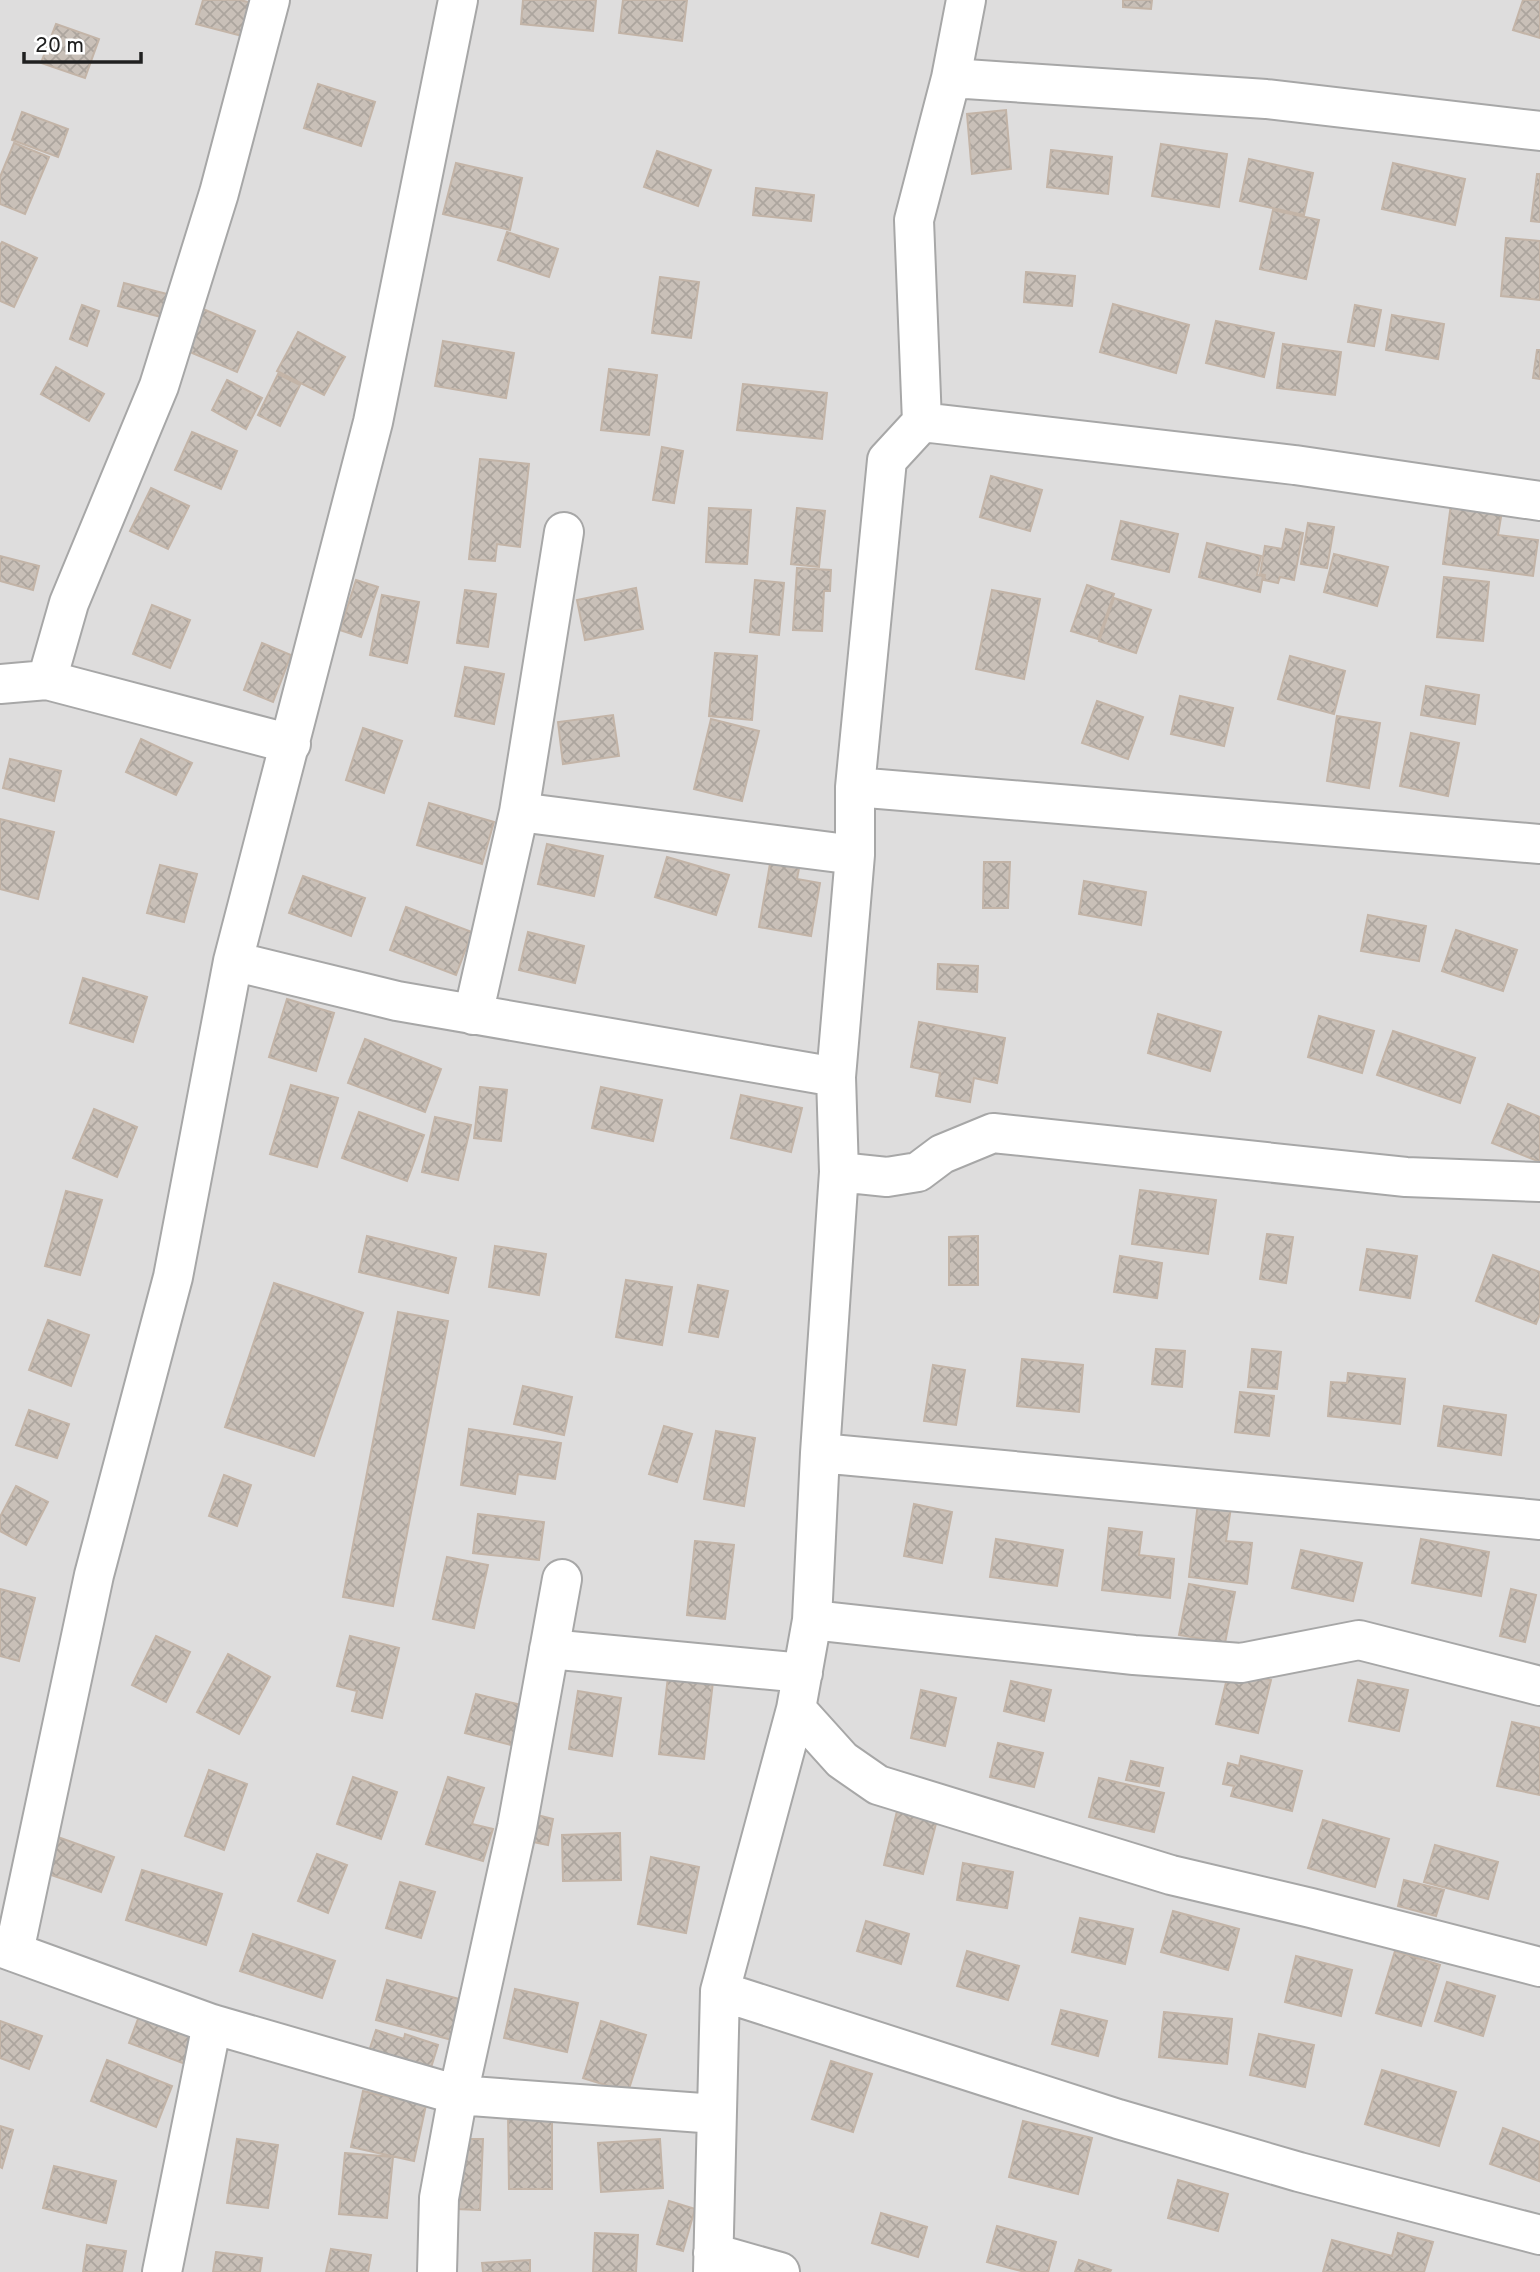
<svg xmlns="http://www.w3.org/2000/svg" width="1540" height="2272" viewBox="0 0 1540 2272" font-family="Overpass,sans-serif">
  <defs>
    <pattern id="building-cross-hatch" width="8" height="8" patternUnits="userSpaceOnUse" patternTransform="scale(1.75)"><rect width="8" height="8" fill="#c9c0b8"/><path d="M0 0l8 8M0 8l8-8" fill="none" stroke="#aca59e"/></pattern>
  </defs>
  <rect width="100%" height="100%" fill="#f1ede5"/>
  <!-- residential -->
  <path fill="#dedddd" d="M0 0H1540V2272H0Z"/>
  <!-- building -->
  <path fill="url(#building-cross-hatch)" stroke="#c3b4a7" stroke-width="2" d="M203 0H240L260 5 250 38 196 24Z
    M523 0H596L593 31 521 24Z
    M623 0H687L682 41 619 33Z
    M1123 0H1152L1151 9 1123 7Z
    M1523 0H1540V38L1513 30Z
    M56 24 99 39 85 78 41 63Z
    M318 84 375 102 361 146 304 128Z
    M1006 110 1011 169 972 174 967 114Z
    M22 112 68 129 58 157 12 140Z
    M14 143 49 157 25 214 0 204V177Z
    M1161 144 1227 154 1219 207 1152 196Z
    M1051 150 1112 157 1108 194 1047 187Z
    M657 151 711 170 698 206 644 187Z
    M1249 159 1313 173 1304 215 1240 201Z
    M456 163 522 178 510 230 443 214Z
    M1393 163 1465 179 1455 225 1382 209Z
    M1537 174H1540V222L1531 221Z
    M756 188 814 195 811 221 753 215Z
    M1273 210 1319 220 1306 279 1260 269Z
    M507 232 558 249 549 277 498 260Z
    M1506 238 1540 241V300L1501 296Z
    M2 242 37 258 14 307 0 301V245Z
    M1026 272 1075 276 1072 306 1024 302Z
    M660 277 699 282 691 338 652 333Z
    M124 283 167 294 161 317 118 306Z
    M1113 304 1189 325 1176 373 1100 352Z
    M82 305 99 311 87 346 70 339Z
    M1355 305 1381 310 1374 346 1348 342Z
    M203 309 255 331 237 372 185 350Z
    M1392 315 1444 324 1438 359 1386 350Z
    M1216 321 1274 333 1264 377 1206 363Z
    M298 332 345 357 324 395 277 371Z
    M443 341 514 353 506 398 435 386Z
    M1283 344 1341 352 1335 395 1277 388Z
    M1537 350H1540V379L1533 378Z
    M56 367 104 394 89 421 41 394Z
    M609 369 657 375 649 435 601 430Z
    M278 374 300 385 280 426 258 415Z
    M227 380 262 398 246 429 212 410Z
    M743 384 827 393 822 439 737 430Z
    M192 432 237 451 221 489 175 470Z
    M662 447 683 451 674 503 653 500Z
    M480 459 529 464 520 547 497 544 495 561 469 559Z
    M991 476 1042 490 1030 531 980 517Z
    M151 488 189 506 168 549 130 531Z
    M1451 504 1502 511 1498 535 1538 540 1533 576 1443 564Z
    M709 508 751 510 747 564 706 562Z
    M797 508 825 511 819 567 791 564Z
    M1121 521 1178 534 1169 572 1112 559Z
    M1308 523 1334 527 1327 568 1301 564Z
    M1286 529 1303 533 1294 580 1280 577 1278 583 1264 580 1265 575 1260 574 1265 546 1282 549Z
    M1207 543 1261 556 1257 575 1263 576 1260 592 1199 577Z
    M1334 554 1388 567 1377 606 1324 592Z
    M0 556 39 566 33 590 0 581Z
    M797 568 831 570 830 591H824L822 631 793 630Z
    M1444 577 1489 582 1483 641 1437 637Z
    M356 580 378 587 361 637 340 630Z
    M755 580 784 583 779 635 750 632Z
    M1087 585 1114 594 1098 639 1071 631Z
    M636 588 643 629 585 640 577 600Z
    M465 590 496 594 488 647 457 643Z
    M992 590 1040 599 1024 679 976 669Z
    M382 595 419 602 407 663 370 655Z
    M1114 598 1151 610 1136 653 1099 641Z
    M152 605 190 620 170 668 133 654Z
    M262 643 291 655 273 702 244 690Z
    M715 653 757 656 752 720 709 716Z
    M1290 656 1345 671 1334 714 1278 699Z
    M465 667 504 674 494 724 455 716Z
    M1426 686 1479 695 1475 724 1421 715Z
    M1180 696 1233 708 1224 746 1171 734Z
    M1097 701 1143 717 1128 759 1082 743Z
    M613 715 619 756 563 764 558 722Z
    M1337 716 1380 723 1369 788 1327 781Z
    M711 719 759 731 742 801 694 789Z
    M363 728 402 741 384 793 346 780Z
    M1411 733 1459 743 1448 796 1400 786Z
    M141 739 192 763 176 795 126 772Z
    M10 759 61 771 54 801 3 788Z
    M429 803 494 822 482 864 417 845Z
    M0 819 54 832 38 899 0 889Z
    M547 844 603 856 594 896 538 884Z
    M667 857 729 875 716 915 655 897Z
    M771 858 800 863 797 879 820 883 811 936 759 927Z
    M984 862H1010L1008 908H983Z
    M160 865 197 874 184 922 147 913Z
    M303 876 365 898 351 936 289 913Z
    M1084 881 1146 892 1141 925 1079 914Z
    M406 907 472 932 456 975 390 950Z
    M1368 915 1426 926 1419 961 1361 951Z
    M1456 930 1517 950 1503 991 1442 971Z
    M528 932 584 946 575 983 519 970Z
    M938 964 978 966 977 992 937 989Z
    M83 978 147 997 133 1042 70 1023Z
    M287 999 334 1013 316 1071 269 1057Z
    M1158 1014 1221 1032 1210 1071 1148 1053Z
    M1319 1016 1374 1031 1362 1073 1308 1057Z
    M919 1022 1005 1038 997 1083 974 1078 970 1102 936 1096 940 1073 911 1067Z
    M1393 1031 1475 1058 1460 1103 1377 1075Z
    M365 1039 441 1069 425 1112 348 1083Z
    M291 1085 338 1098 317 1167 270 1154Z
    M480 1087 507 1090 501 1141 474 1138Z
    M601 1087 662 1100 653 1141 592 1128Z
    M741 1095 802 1108 791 1152 731 1138Z
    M1508 1104 1540 1117V1162L1492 1143Z
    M94 1109 137 1127 117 1177 73 1158Z
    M359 1112 424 1135 407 1181 342 1158Z
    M435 1117 471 1125 458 1180 422 1172Z
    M1140 1190 1216 1200 1208 1254 1132 1244Z
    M66 1191 102 1200 80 1275 45 1266Z
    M1267 1234 1293 1237 1286 1283 1260 1279Z
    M367 1236 456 1258 448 1293 359 1272Z
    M978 1236V1285H949V1237Z
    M495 1246 546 1254 539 1295 489 1287Z
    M1367 1249 1417 1256 1410 1298 1360 1290Z
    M1493 1255 1540 1272V1314L1536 1324 1476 1301Z
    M1120 1256 1162 1263 1157 1298 1114 1292Z
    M626 1280 672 1287 662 1345 616 1337Z
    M274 1283 363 1313 314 1456 225 1427Z
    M698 1285 728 1291 718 1337 689 1332Z
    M398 1312 448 1321 393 1606 343 1597Z
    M48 1320 89 1335 71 1386 29 1370Z
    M1156 1349 1185 1351 1182 1387 1152 1384Z
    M1252 1349 1281 1352 1277 1389 1248 1387Z
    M1022 1359 1083 1365 1079 1412 1017 1406Z
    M933 1365 965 1370 956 1425 924 1421Z
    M1348 1373 1405 1379 1400 1424 1328 1416 1331 1382 1347 1383Z
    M523 1386 572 1397 564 1435 514 1424Z
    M1240 1392 1274 1396 1269 1436 1235 1432Z
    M1444 1406 1506 1415 1501 1455 1438 1446Z
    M29 1410 69 1424 57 1458 16 1445Z
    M664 1426 692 1434 677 1482 649 1474Z
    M469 1429 561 1443 555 1479 518 1474 515 1494 461 1485Z
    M716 1431 755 1438 744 1506 704 1499Z
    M224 1475 251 1485 237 1526 209 1516Z
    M16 1486 48 1502 26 1545 0 1531V1517Z
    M1198 1503 1231 1507 1226 1541 1252 1543 1247 1584 1189 1577Z
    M914 1504 952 1512 942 1563 904 1556Z
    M478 1514 544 1522 539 1560 473 1553Z
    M1109 1528 1142 1532 1139 1555 1174 1559 1170 1598 1102 1590Z
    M996 1539 1063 1550 1057 1586 990 1577Z
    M1421 1539 1489 1552 1481 1596 1412 1583Z
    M695 1541 734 1545 725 1619 687 1615Z
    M1301 1550 1362 1563 1353 1601 1292 1588Z
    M447 1557 488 1565 474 1628 433 1619Z
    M1189 1584 1235 1592 1225 1643 1179 1635Z
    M0 1589 35 1598 19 1661 0 1656Z
    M1511 1589 1536 1595 1525 1642 1500 1636Z
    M156 1636 190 1652 166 1702 132 1685Z
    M350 1636 399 1648 382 1718 352 1711 357 1691 337 1686Z
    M228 1654 270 1677 239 1734 197 1712Z
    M669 1668 714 1673 704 1759 659 1754Z
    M1229 1670 1271 1680 1258 1733 1216 1724Z
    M1358 1680 1408 1690 1399 1731 1349 1721Z
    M1011 1681 1051 1690 1044 1721 1004 1711Z
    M921 1690 956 1698 945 1746 911 1738Z
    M578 1691 621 1698 612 1756 569 1749Z
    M476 1694 521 1705 511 1745 465 1733Z
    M1512 1722 1540 1728V1795L1497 1786Z
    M998 1743 1043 1753 1034 1787 990 1777Z
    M1241 1756 1302 1771 1292 1811 1231 1796 1234 1786 1223 1784 1228 1763 1239 1766Z
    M1131 1761 1163 1768 1159 1786 1126 1780Z
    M209 1770 247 1784 224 1850 185 1836Z
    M353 1777 397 1792 381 1839 337 1824Z
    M448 1777 484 1788 472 1824 493 1829 483 1861 426 1844Z
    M1099 1778 1164 1793 1154 1832 1089 1817Z
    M898 1807 938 1816 923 1874 884 1865Z
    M533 1814 553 1819 548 1845 528 1841Z
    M1323 1820 1389 1839 1375 1887 1308 1868Z
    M620 1833 621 1880 563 1881 562 1835Z
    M55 1836 114 1857 101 1892 42 1872Z
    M1435 1845 1498 1862 1488 1899 1424 1882Z
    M317 1854 347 1865 328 1913 298 1901Z
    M651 1857 699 1867 686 1933 638 1924Z
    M963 1863 1013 1872 1007 1908 957 1900Z
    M142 1870 222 1894 206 1945 126 1920Z
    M1404 1880 1444 1890 1436 1916 1398 1906Z
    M400 1882 435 1892 421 1938 386 1928Z
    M1173 1911 1239 1929 1228 1970 1161 1952Z
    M1080 1918 1133 1929 1125 1964 1072 1952Z
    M866 1921 909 1934 901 1964 857 1951Z
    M253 1934 335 1961 322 1998 240 1971Z
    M967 1951 1019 1966 1008 2000 957 1986Z
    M1395 1951 1440 1965 1421 2026 1376 2013Z
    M1296 1956 1352 1970 1341 2016 1285 2002Z
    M387 1980 463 2000 452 2040 376 2020Z
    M1447 1982 1495 1996 1483 2036 1435 2021Z
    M515 1989 578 2003 567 2052 504 2038Z
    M1061 2010 1107 2021 1098 2056 1052 2044Z
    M141 2011 199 2033 188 2065 129 2043Z
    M1164 2012 1232 2019 1227 2064 1159 2057Z
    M0 2021 42 2036 29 2069 0 2058Z
    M601 2021 646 2035 628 2092 583 2078Z
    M376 2030 404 2039 405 2034 438 2045 430 2071 369 2051Z
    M1259 2034 1314 2045 1305 2087 1250 2075Z
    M107 2060 172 2086 156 2127 91 2101Z
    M831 2061 872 2074 853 2132 812 2119Z
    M1382 2070 1456 2092 1439 2146 1365 2124Z
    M363 2091 426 2105 414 2161 351 2147Z
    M552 2112V2189H509L508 2113Z
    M1023 2121 1092 2138 1078 2194 1009 2177Z
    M0 2126 13 2130 2 2168 0 2167Z
    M1503 2128 1540 2142 1539 2181 1490 2164Z
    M237 2139 278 2145 268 2208 227 2203Z
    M458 2139H483L480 2210 456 2209Z
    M660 2139 663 2188 601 2192 598 2143Z
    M345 2153 393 2157 387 2218 339 2214Z
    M54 2166 116 2181 106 2223 43 2208Z
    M1178 2180 1228 2194 1218 2231 1168 2218Z
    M669 2201 695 2209 683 2251 657 2244Z
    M881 2213 927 2227 918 2257 872 2243Z
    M997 2226 1056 2242 1048 2272H1025L987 2262Z
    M595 2233 638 2235 636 2272H593Z
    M1398 2233 1433 2242 1424 2272H1323L1332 2240 1392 2256Z
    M87 2245 126 2251 122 2272H83Z
    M331 2249 371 2255 368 2272H326Z
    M216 2252 262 2258 260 2272H213Z
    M530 2260V2272H483L482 2263Z
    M1079 2260 1111 2270 1110 2272H1075Z"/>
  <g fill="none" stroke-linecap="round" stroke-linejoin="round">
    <!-- street casing -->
    <g stroke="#a7a7a7" stroke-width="42">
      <path id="street" d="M951 78 1266 99 1540 131
        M922 422 1295 465 1540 501
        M47 680 69 603 159 386 219 193 270 0
        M0 684 47 680 291 744
        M855 787 1540 844
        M519 812 855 855
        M233 961 397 1001 836 1077
        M473 1015 519 812 564 532
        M839 1172 887 1177 918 1172 942 1154 993 1133 1406 1177 1540 1182
        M820 1453 1540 1520
        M812 1620 1134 1655 1241 1663 1359 1640 1540 1686
        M549 1649 803 1673
        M796 1709 842 1760 878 1785 1171 1875 1311 1908 1540 1967
        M0 1947 212 2024 458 2095 716 2114
        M14 1952 94 1575 173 1277 233 961 373 422 458 0
        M720 1991 1118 2119 1299 2172 1540 2235
        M713 2253 780 2272
        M162 2272 212 2024
        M437 2272 439 2198 458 2095 517 1827 562 1579
        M713 2272 720 1991 796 1709 812 1620 820 1453 839 1172 836 1077 855 855V787L887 460 922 422 914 220 951 78 966 0"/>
    </g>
    <!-- street -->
    <use href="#street" stroke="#fff" stroke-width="38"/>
  </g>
  <!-- scale -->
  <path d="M24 52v10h117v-10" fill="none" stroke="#202020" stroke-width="3.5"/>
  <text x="35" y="52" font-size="21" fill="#202020" stroke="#ffffff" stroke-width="5" paint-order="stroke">20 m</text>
</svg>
